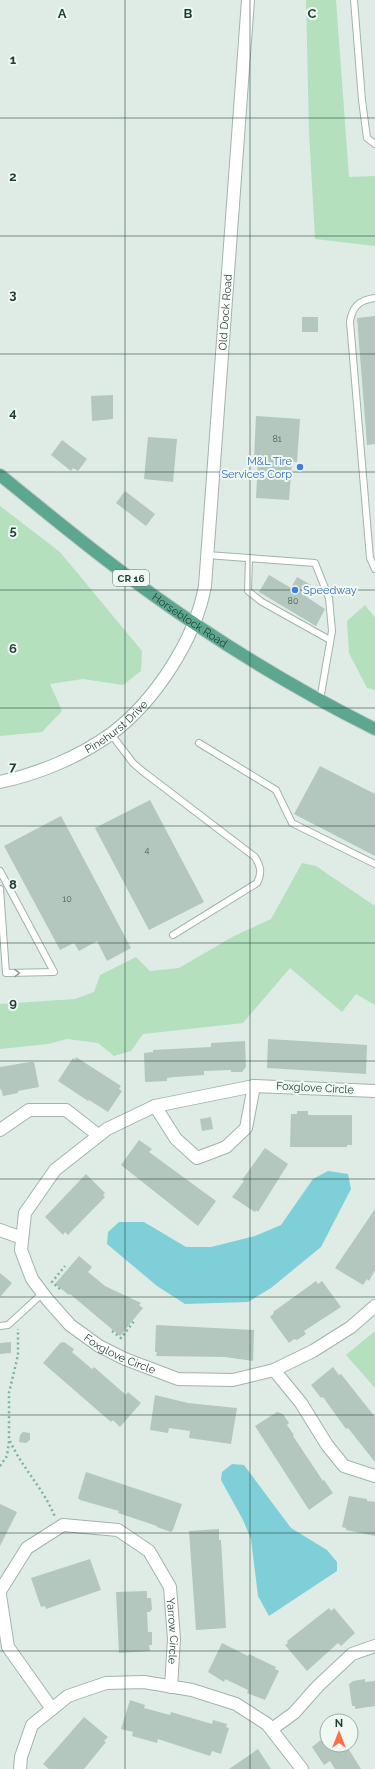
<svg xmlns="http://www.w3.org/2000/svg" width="375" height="1769" viewBox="0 0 375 1769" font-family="Raleway,sans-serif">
  <rect width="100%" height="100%" fill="#deece5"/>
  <!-- green -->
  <path fill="#b4e0be" d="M306 0H336L349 177 375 176V246L315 239 309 132Z
    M0 506 60 552 142 651 141 671 123 685 83 679 50 684 62 711 42 732 0 736Z
    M365 605 375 618V690L367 688 349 653 347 621Z
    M302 863 316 866 375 906V1005L356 994 342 1012 290 968 243 1023 143 1034 131 1051 114 1056 98 1043 67 1039 48 1044 0 1049V1004L75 999 94 992 100 975 136 957 150 971 179 968 234 936 271 919Z
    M375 1331V1388L346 1355Z"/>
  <!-- water -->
  <path fill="#7fcfd8" d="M328 1171 348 1174 351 1189 321 1247 271 1288 248 1302 185 1304 157 1286 107 1244 108 1232 119 1222H144L186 1247H211L255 1236 281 1225 313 1179Z
    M232 1464 244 1465 291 1528 327 1550 337 1562V1571L269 1616 258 1596 251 1539 243 1520 221 1480 222 1472Z"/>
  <!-- building -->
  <path fill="#b3c7be" d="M375 316V444L367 445 357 318Z
    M302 317H318V332H302Z
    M113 395V419L92 421 91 396Z
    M256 416 300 419 297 462H292L289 500 256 498 258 459H254Z
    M148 437 177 439 173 482 144 479Z
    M62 440 87 459 78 471 73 468 71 471 51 455Z
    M125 491 155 514 146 526 116 503Z
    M269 575 291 588 297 577 311 585 305 596 325 609 316 626 259 592Z
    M320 766 375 794V856L294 814Z
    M150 800 204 902 149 930 95 828Z
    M61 816 131 948 107 961 97 941 79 951 74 943 60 950 4 846Z
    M268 1039 367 1045 366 1074 267 1068Z
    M245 1041 246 1067 242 1072H231V1070L204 1071V1075L175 1077 167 1078V1081L145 1082 144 1053 153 1052V1050L211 1047V1043Z
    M76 1057 121 1086 119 1089 122 1091 108 1112 89 1100 88 1101 58 1081 73 1058 75 1060Z
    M30 1062H34L39 1087 18 1091V1093L3 1096 1 1089 0 1090V1067Z
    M297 1111H308V1115H352V1145H347V1147H290L291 1114H297Z
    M211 1117 213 1129 202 1131 200 1119Z
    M139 1140 152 1149 149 1152 216 1201 198 1226 121 1165Z
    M265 1148 288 1164 258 1212 256 1210 255 1212 232 1197 244 1181 242 1180Z
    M86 1174 105 1193 103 1195 105 1197 68 1235 65 1232 63 1235 45 1217Z
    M375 1209V1270L369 1281 367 1279 363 1285 335 1268Z
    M79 1256 92 1267 88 1272 105 1286 141 1303 139 1305 143 1308 120 1336 70 1294 69 1295 55 1284Z
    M0 1273 12 1283 0 1297Z
    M316 1281 318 1284 322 1281 341 1307 304 1331 306 1334 297 1340 294 1339 289 1343 270 1317 274 1313 273 1312Z
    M156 1325 254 1330 253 1361 225 1357 156 1356 157 1352H155Z
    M11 1342V1353L0 1354V1343Z
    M64 1342 74 1349 72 1352 92 1369 94 1367 126 1395 128 1392 141 1403 120 1427 113 1420 111 1422 43 1363 60 1343Z
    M333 1367 339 1375 341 1374 375 1417V1462L348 1428 346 1429 323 1397 321 1398 311 1385Z
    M155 1395 188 1403 237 1408 231 1444 189 1438 190 1431 169 1428 168 1433 150 1430Z
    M277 1412 283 1414 289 1423 287 1425 294 1435 293 1436 323 1481 324 1480 333 1493 309 1510 255 1426Z
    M23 1432 30 1433V1440L26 1443 19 1442 20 1435Z
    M86 1472 182 1504 173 1530 171 1532 157 1527V1526L118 1513 119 1511 80 1500 78 1498Z
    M349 1496 367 1499V1501L375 1502V1536L346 1530V1528L342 1527Z
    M0 1504 17 1512 0 1546Z
    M219 1529V1540H221L226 1628 196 1630 189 1531Z
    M90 1559 101 1590 46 1609 45 1606 41 1607 31 1578Z
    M147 1591V1598H151L152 1609 150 1612H147L148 1632H152V1645H149L150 1651 119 1653 116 1592Z
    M329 1608 331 1611 334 1608 355 1633 341 1646 338 1643 307 1671 285 1645 288 1643 287 1641Z
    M222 1643 248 1656 249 1654 276 1667 275 1669 279 1671 265 1700 247 1693 248 1690 225 1679 224 1682 208 1672Z
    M365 1679V1682L375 1681V1706L355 1709V1706H352L349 1684 353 1681Z
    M130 1700 145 1705 144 1708 170 1715 171 1712 212 1724 213 1720 227 1724 226 1727 229 1728 221 1754 212 1751 210 1756 158 1739 157 1743 132 1736 133 1732 121 1729Z
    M84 1717 108 1737 104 1741 106 1742 84 1769H49L43 1764Z
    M327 1735V1745H346L361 1769H335L330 1761 324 1765 312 1747Z
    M258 1749 271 1769H229L251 1754Z"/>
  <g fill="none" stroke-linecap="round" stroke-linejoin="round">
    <!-- lane casing -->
    <g stroke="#a1b4ac" stroke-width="8">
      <path id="lane" d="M354 0 362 100 367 138 375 144
        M375 298C359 300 352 307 350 322L370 558 375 569
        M207 555 315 563 329 598 332 631 320 700
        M249 558 248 591 262 602 330 640
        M111 734 133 763 141 770 255 857C261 867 262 873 257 883L173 935
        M199 743 276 790 292 823 375 864
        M0 871 54 972 6 973 0 889
        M0 1326 8 1325 43 1293"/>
    </g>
    <!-- street casing -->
    <g stroke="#a1b4ac" stroke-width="14">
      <g id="street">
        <path id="s1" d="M0 782C38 774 79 757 111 734 155 701 195 640 205 586L248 0"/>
        <path id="s2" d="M375 1091 254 1086 155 1106 107 1129 55 1170 25 1213 21 1250 32 1279 47 1299 70 1325 99 1346 125 1359 178 1379 233 1380 274 1370 313 1351 351 1327 375 1306"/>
        <path d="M155 1106 176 1139 197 1158 226 1147 246 1128 254 1086"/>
        <path d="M0 1130 29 1110H66L98 1135"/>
        <path d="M0 1230 22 1238"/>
        <path d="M274 1370 301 1403 327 1445 344 1466 375 1476"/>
        <path id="s3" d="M0 1591 27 1548 63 1525 118 1530 149 1551 170 1587 174 1639 171 1687"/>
        <path d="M0 1595 8 1647 52 1709"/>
        <path d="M272 1729 294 1713 318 1686 352 1654 375 1646"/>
        <path d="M20 1769 21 1757 32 1725 68 1696 106 1683 144 1682 192 1690 236 1704 267 1724 302 1769"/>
      </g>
    </g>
    <!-- primary casing -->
    <g stroke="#c0c9c6" stroke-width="14">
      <g id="primary">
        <path id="s4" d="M0 475C64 527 127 579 195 624 253 663 313 698 375 729"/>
      </g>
    </g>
    <!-- path -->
    <path stroke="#7bb39f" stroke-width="2.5" stroke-dasharray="2 3" stroke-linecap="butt" d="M60 1289 52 1282 65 1266
      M112 1331 121 1338 135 1320
      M10 1441C22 1468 44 1489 55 1517
      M0 1466 7 1456 9 1441V1393L18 1355V1329"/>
    <!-- lane -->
    <use href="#lane" stroke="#fff" stroke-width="6"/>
    <!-- street -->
    <use href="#street" stroke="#fff" stroke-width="12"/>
    <!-- primary -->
    <use href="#primary" stroke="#5da790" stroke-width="12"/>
  </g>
  <!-- one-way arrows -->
  <defs><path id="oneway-chevron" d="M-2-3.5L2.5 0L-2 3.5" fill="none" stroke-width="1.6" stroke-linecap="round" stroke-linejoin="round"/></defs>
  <use stroke="#8e9e99" href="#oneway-chevron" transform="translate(17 973) rotate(-1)"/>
  <!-- grid -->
  <path fill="none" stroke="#1e3d33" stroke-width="1" stroke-opacity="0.55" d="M125 0V1769M250 0V1769M0 118H375M0 236H375M0 354H375M0 472H375M0 590H375M0 708H375M0 826H375M0 943H375M0 1061H375M0 1179H375M0 1297H375M0 1415H375M0 1533H375M0 1651H375"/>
  <!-- markers -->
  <g fill="#3f7fe0" stroke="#eff8f3" stroke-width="1.5">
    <circle cx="300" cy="467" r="4"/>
    <circle cx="295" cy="590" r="4"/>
  </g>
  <g text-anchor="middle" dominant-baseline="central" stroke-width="4" stroke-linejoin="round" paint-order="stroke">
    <!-- number labels -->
    <g font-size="9" fill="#436056">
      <text x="277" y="439">81</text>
      <text x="293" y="601">80</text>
      <text x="147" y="850">4</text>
      <text x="67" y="899">10</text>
    </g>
    <!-- shield labels -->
    <rect fill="#eff8f3" stroke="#5d756d" stroke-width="1" x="113" y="570" width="36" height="16" rx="3"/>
    <g font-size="10" font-weight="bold" fill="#1e3d33">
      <text x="131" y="578">CR 16</text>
    </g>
    <!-- street labels -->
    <g font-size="11" fill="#1e3d33" stroke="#eff8f3">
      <text stroke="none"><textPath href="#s1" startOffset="575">Old Dock Road</textPath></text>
      <text stroke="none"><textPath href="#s4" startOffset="239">Horseblock Road</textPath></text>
      <text stroke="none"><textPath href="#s1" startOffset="130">Pinehurst Drive</textPath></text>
      <text transform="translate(315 1088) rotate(3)">Foxglove Circle</text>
      <text stroke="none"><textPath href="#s2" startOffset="580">Foxglove Circle</textPath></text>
      <text stroke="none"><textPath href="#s3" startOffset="272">Yarrow Circle</textPath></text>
    </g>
    <!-- shop labels -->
    <g font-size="11" fill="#366cbe" stroke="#eff8f3" text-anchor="end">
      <text x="292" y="461">M&amp;L Tire<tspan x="292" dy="13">Services Corp</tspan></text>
      <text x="303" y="590" text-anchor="start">Speedway</text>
    </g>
  </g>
  <g font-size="13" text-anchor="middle" font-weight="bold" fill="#1e3d33" stroke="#eff8f3" stroke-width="4" stroke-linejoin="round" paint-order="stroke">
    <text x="62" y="18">A</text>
    <text x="188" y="18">B</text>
    <text x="312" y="18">C</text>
    <text x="13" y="64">1</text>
    <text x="13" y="181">2</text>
    <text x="13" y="299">3</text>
    <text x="13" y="417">4</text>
    <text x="13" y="535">5</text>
    <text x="13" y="653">6</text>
    <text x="13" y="771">7</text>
    <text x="13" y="889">8</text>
    <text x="13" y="1007">9</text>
  </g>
  <!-- north arrow -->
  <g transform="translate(339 1733)"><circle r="19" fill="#eff8f3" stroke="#9bada6"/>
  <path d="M0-3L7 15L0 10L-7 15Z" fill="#ff6c49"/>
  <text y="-6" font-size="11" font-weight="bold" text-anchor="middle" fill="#1e3d33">N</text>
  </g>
</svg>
